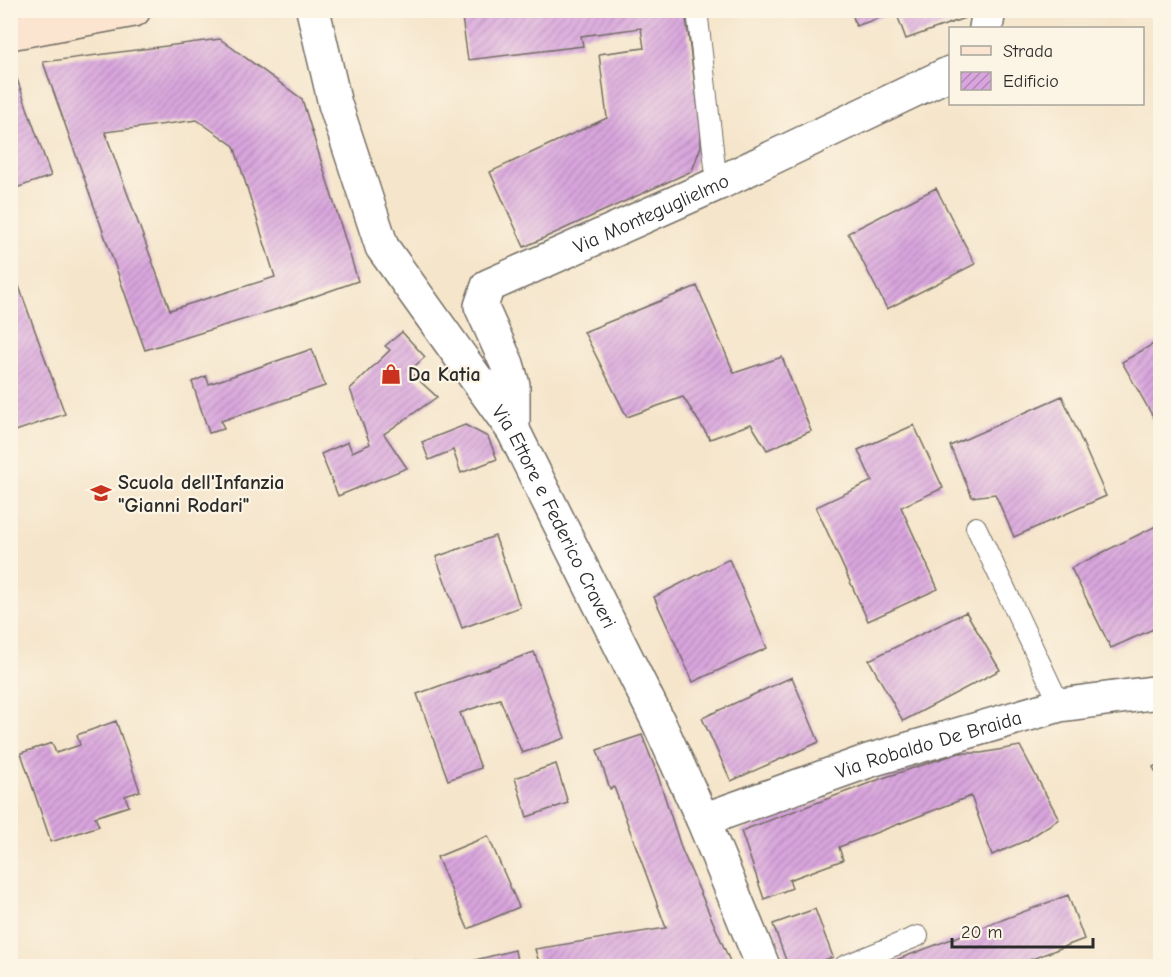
<svg xmlns="http://www.w3.org/2000/svg" width="1171" height="977" viewBox="0 0 1171 977" font-family="'Comic Neue',sans-serif">
  <defs>
    <pattern id="building-hatch" width="6" height="6" patternUnits="userSpaceOnUse" patternTransform="scale(1.5)"><rect width="6" height="6" fill="#d9a5de"/><path d="M-1 1l2-2M0 6l6-6M5 7l2-2" fill="none" stroke="#b087b4"/></pattern>
  </defs>
  <rect width="100%" height="100%" fill="#fcf5e5"/>
  <filter id="ink" filterUnits="userSpaceOnUse"><feTurbulence type="fractalNoise" baseFrequency=".0167" numOctaves="2"/><feDisplacementMap in="SourceGraphic" scale="12" xChannelSelector="R" yChannelSelector="G"/><feConvolveMatrix kernelMatrix="1 2 1 2 8 2 1 2 1" color-interpolation-filters="sRGB"/></filter>
  <filter id="wash" filterUnits="userSpaceOnUse"><feTurbulence type="fractalNoise" baseFrequency=".008" numOctaves="4" result="noise"/><feDisplacementMap in="SourceGraphic" scale="24" xChannelSelector="R" yChannelSelector="G"/><feGaussianBlur stdDeviation="1.35" result="paint"/><feColorMatrix in="noise" values="0 0 0 0 0 0 0 0 0 0 0 0 0 0 0 0 0 1.4 0 .05"/><feComposite in="paint" operator="in"/></filter>
  <g filter="url(#wash)">
    <rect width="100%" height="100%" fill="#f5e5cb"/>
    <g id="blocks">
      <!-- building -->
      <path fill="url(#building-hatch)" fill-rule="evenodd" d="M461 10H685L701 132V146L692 171 524 247 490 172 607 118 599 54 644 48 641 28 581 36 583 46 468 60Z
        M851 10H975L976 14 906 39 896 12 856 26Z
        M220 39 302 99 358 281 284 307 145 350 43 62ZM197 120 234 146 275 277 170 310 105 132Z
        M17 79 51 176 10 190V81Z
        M936 188 975 264 887 309 848 233Z
        M11 264 65 414 10 433V265Z
        M697 286 734 373 782 357 811 431 767 450 751 424 710 439 683 397 627 417 584 332Z
        M402 332 425 357 409 371 437 397 384 434 407 468 338 496 321 454 348 442 352 452 370 444 350 389 390 350 385 346Z
        M1160 340V429L1122 362Z
        M312 349 325 386 221 421 224 429 209 433 192 382 206 376 209 384Z
        M1062 396 1106 496 1014 537 995 494 972 497 950 446Z
        M465 425 488 437 497 459 461 473 453 450 429 460 422 442Z
        M914 425 943 488 901 507 938 589 868 621 816 507 872 481 858 450Z
        M1156 526 1160 537V626L1111 648 1071 568Z
        M495 536 520 607 462 628 436 557Z
        M729 559 767 648 693 682 654 597Z
        M966 612 1000 670 903 721 869 660Z
        M534 652 565 738 522 753 500 699 460 713 481 768 448 780 417 694Z
        M792 677 819 742 731 781 702 718Z
        M116 721 140 791 125 796 129 806 95 817 99 826 51 842 21 753 52 743 56 753 80 745 77 735Z
        M642 735 657 773 682 850 732 966H540L535 949 666 928 614 787 610 789 597 750Z
        M1020 746 1059 819 1027 840 992 855 971 796 839 847 843 860 789 880 792 888 764 899 741 831 883 778 959 753H981Z
        M1160 763V780L1153 767Z
        M556 764 568 803 527 817 515 778Z
        M488 836 519 907 468 929 437 857Z
        M1068 895 1084 939 1014 966H880Z
        M815 909 833 957 808 966H788L773 924Z
        M515 950 518 966H452Z
        M416 960V966H375V965Z"/>
    </g>
  </g>
  <g filter="url(#ink)">
    <use href="#blocks" fill-opacity="0" stroke="#726c63" stroke-width="1.5"/>
    <g fill="none" stroke-linecap="round" stroke-linejoin="round">
      <!-- lane casing -->
      <g stroke="#726c63" stroke-width="22">
        <path id="lane" d="M697 10 717 184
          M976 527 1060 705
          M844 966 918 936"/>
      </g>
      <!-- street casing -->
      <g stroke="#726c63" stroke-width="36">
        <g id="street">
          <path id="s1" d="M313 10 335 104 382 247 513 430 658 721 703 820 763 966"/>
          <path d="M986 28 989 10"/>
          <path id="s2" d="M513 430V385L507 364 481 306 488 286 717 184 950 73"/>
          <path id="s3" d="M703 820 871 760 1060 705 1160 692"/>
        </g>
      </g>
      <!-- secondary casing -->
      <g stroke="#726c63" stroke-width="36">
        <path id="secondary" d="M10 33 134 10"/>
      </g>
      <!-- lane -->
      <use href="#lane" stroke="#fff" stroke-width="20"/>
      <!-- street -->
      <use href="#street" stroke="#fff" stroke-width="33"/>
      <!-- secondary -->
      <use href="#secondary" stroke="#fce5d0" stroke-width="33"/>
    </g>
  </g>
  <!-- icons -->
  <defs>
    <g id="shop-bare" transform="scale(1.62)"><path d="M-5-2.5h2.3a2.7 3.5 0 0 1 5.4 0H5L5.5 6h-11ZM-1.5-2.5h3a1.5 2.3 0 0 0-3 0Z" fill="#c8321e" stroke="#fcf5e5" stroke-width="2.5" paint-order="stroke"/></g>
    <g id="school-bare" transform="scale(1.62)"><path d="M0-5L7-2L0 1L-7-2ZM-4 1L0 2.5L4 1V4Q0 6-4 4Z" fill="#c8321e" stroke="#fcf5e5" stroke-width="2.5" paint-order="stroke"/></g>
  </defs>
  <g fill-rule="evenodd">
    <use href="#shop-bare" x="391" y="374"/>
    <use href="#school-bare" x="101" y="493"/>
  </g>
  <g text-anchor="middle" dominant-baseline="central" stroke-width="4.5" stroke-linejoin="round" paint-order="stroke">
    <!-- street labels -->
    <g font-size="20" fill="#2b2b2b" stroke="#fcf5e5">
      <text stroke="none"><textPath href="#s2" startOffset="330">Via Monteguglielmo</textPath></text>
      <text stroke="none"><textPath href="#s1" startOffset="568">Via Ettore e Federico Craveri</textPath></text>
      <text stroke="none"><textPath href="#s3" startOffset="238">Via Robaldo De Braida</textPath></text>
    </g>
    <!-- poi labels -->
    <g font-size="20" font-weight="bold" fill="#2b2b2b" stroke="#fcf5e5" text-anchor="start">
      <text x="408" y="374">Da Katia</text>
      <text x="118" y="482">Scuola dell'Infanzia<tspan x="118" dy="23">"Gianni Rodari"</tspan></text>
    </g>
  </g>
  <!-- margin -->
  <rect width="1171" height="977" fill="none" stroke="#fcf5e5" stroke-width="36"/>
  <!-- legend -->
  <rect x="949" y="27" width="195" height="78" fill="#fcf5e5" stroke="#a8a49b" stroke-width="1.5"/>
  <rect x="961" y="46" width="30" height="9" fill="#fce5d0" stroke="#a8a49b" stroke-width="1.5"/>
  <text x="1003" y="57" font-size="18" fill="#2b2b2b">Strada</text>
  <rect x="961" y="72" width="30" height="18" fill="url(#building-hatch)" stroke="#a8a49b" stroke-width="1.5"/>
  <text x="1003" y="87" font-size="18" fill="#2b2b2b">Edificio</text>
  <!-- scale -->
  <path d="M952 938v9h141v-9" fill="none" stroke="#2b2b2b" stroke-width="3"/>
  <text x="961" y="938" font-size="18" fill="#2b2b2b" stroke="#fcf5e5" stroke-width="4.5" paint-order="stroke">20 m</text>
</svg>
